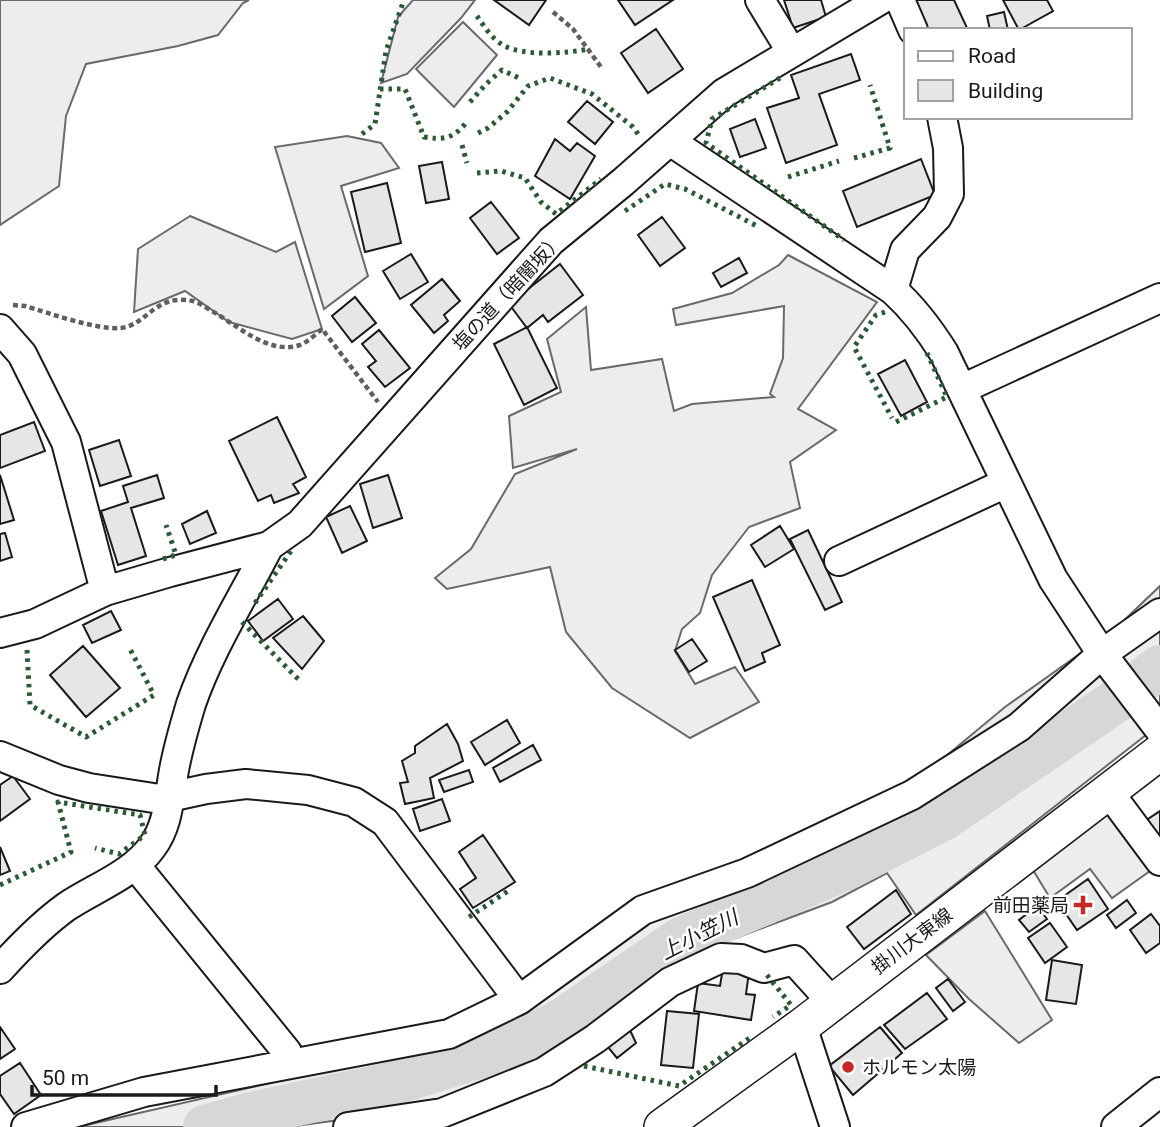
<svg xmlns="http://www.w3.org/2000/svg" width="1160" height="1127" viewBox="0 0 1160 1127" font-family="Roboto,'Noto Sans JP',sans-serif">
  <rect width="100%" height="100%" fill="#fff"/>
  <!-- built -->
  <path fill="#ededed" stroke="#6a6a6a" stroke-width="2" d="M0 0H249L243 3 218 35 178 46 86 64 66 116 59 186 0 225Z
    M413 0H475L461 18 407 74 381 83 398 17Z
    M463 22 497 55 454 107 416 69Z
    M347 136 381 143 399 168 341 186 368 276 324 309 275 147Z
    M190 216 276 252 295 242 322 329 292 339 229 322 185 291 134 312 138 249Z
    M788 255 877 302 798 409 836 430 790 462 800 508 749 527 712 575 700 613 682 629 675 651 695 684 735 667 759 702 690 738 612 688 566 632 550 567 447 589 435 578 471 549 515 474 577 449 513 468 509 416 561 392 547 339 586 307 591 370 662 359 674 411 692 404 774 397 770 394 783 358 784 306 676 325 673 309 732 293 779 265Z
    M1160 586V724L916 915 887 873 832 902 701 951 500 1092 398 1112 288 1127H78L283 1080 449 1034 637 927 928 771 1005 707 1116 628Z
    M1112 810 1150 871 1112 898 1090 869 1050 898 1033 870Z
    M985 911 1052 1020 1019 1043 969 999 926 955Z"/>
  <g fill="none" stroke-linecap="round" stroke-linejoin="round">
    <!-- river -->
    <path stroke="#d7d7d7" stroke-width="44" d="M205 1127 251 1114 391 1084 498 1051 558 1023 681 939 851 866 943 819 1113 703 1160 667"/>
  </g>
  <!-- building -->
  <path fill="#e6e6e6" stroke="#1a1a1a" stroke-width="2" d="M494 0H546L529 25Z
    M618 0H673L635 25Z
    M784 0H821L826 17 793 28Z
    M913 0H954L968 30H926Z
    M1003 0H1047L1053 11 1019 30Z
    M1004 12 1008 30H990L987 16Z
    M656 29 683 69 648 93 621 53Z
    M851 54 860 80 819 94 837 145 786 163 767 108 799 98 791 75Z
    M587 101 613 122 595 144 568 122Z
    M755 119 766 148 740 157 730 129Z
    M555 139 570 151 577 143 595 156 570 199 535 176Z
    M921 159 935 195 857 227 843 191Z
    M442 162 449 199 426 203 419 166Z
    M387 183 401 243 365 252 351 192Z
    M491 202 519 238 497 254 470 218Z
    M662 217 685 248 660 266 638 235Z
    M411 254 428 282 400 299 383 271Z
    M739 258 747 273 721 287 713 273Z
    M560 264 583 295 548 322 543 315 527 328 509 304Z
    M442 279 460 301 444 315 448 321 434 333 411 305Z
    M355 297 376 323 352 342 332 316Z
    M527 327 557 388 524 405 494 344Z
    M379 330 410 368 385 387 368 367 376 361 362 344Z
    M905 360 927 402 901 416 878 374Z
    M277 417 306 477 293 484 299 493 274 503 271 495 258 501 229 441Z
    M34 422 45 451 0 468V435Z
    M119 440 131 476 100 486 89 450Z
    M0 475 14 520 0 524Z
    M157 475 164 498 131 508 146 556 118 565 101 511 128 502 123 486Z
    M388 475 402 518 373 528 360 484Z
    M350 506 367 541 342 553 326 517Z
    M207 511 216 533 190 544 182 524Z
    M780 526 794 549 765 567 751 545Z
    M808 530 842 602 825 610 790 539Z
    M5 533 12 557 0 561V534Z
    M752 580 780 645 762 653 765 662 745 671 713 597Z
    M278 599 293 619 263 641 248 621Z
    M111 611 121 630 92 643 83 625Z
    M303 616 324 641 302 669 273 638Z
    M692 639 707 661 689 672 675 650Z
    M83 646 120 688 86 717 50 675Z
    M507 720 520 743 485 765 471 742Z
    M447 724 458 744 463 761 430 778 434 798 405 804 400 783 408 782 402 761 415 753V746Z
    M533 745 541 760 500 782 493 768Z
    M469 770 473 782 444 792 439 780Z
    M13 776 30 799 0 821V785Z
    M442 799 450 821 420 831 413 809Z
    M1160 811V842L1145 821Z
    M483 835 515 882 473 908 460 889 476 878 459 852Z
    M0 847 10 871 0 875Z
    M1088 879 1108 909 1077 930 1057 901Z
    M896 890 911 914 864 949 847 927Z
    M1127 900 1136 913 1116 928 1107 915Z
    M1037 906 1047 919 1029 932 1019 920Z
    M1151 914 1160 926V943L1146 953 1130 930Z
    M1050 923 1067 947 1045 963 1028 938Z
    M1052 960 1082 965 1076 1004 1046 1000Z
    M723 968 749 972 746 994 755 995 751 1020 694 1011 698 983 720 986Z
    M948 979 965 1002 953 1011 936 988Z
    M927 993 947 1019 905 1049 884 1025Z
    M667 1011 699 1014 693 1068 661 1065Z
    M0 1027 15 1049 0 1059Z
    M880 1027 902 1053 853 1095 829 1066Z
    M629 1028 636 1043 617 1058 607 1046Z
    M20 1063 41 1095 14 1114 0 1094V1076Z"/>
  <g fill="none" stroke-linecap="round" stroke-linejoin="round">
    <!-- minor casing -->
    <g stroke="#1a1a1a" stroke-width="32">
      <path id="minor" d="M760 0 791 51
        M900 0 913 30
        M670 141 893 290C914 309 929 329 944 353L1053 579 1102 654 1160 730
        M893 290 905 250 937 217 949 194 948 148 942 117
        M0 329 22 354 66 442 105 591
        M962 389 1160 298
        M839 561 1006 483
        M0 633 35 624 105 591 170 572 269 546 300 524 551 241 623 182 724 93 880 0
        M0 756 59 780 89 788 160 799 206 789 246 784 308 790 354 802 385 822 519 1000 643 910 747 873 912 795 1019 727 1102 654 1160 613
        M1108 791 1160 861
        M135 865 287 1052 289 1064
        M0 969C20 947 41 925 66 907 94 888 132 875 152 847 170 823 169 793 175 765 179 745 185 724 191 704 210 649 243 597 269 546
        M802 1026 835 1127
        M26 1127 144 1092 449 1034 519 1000
        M348 1127 442 1113 544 1072 595 1039 670 982 721 958 741 959 764 968 794 960 832 1002
        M1116 1127 1160 1092"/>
    </g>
    <!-- major casing -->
    <g stroke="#1a1a1a" stroke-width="38">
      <path id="major" d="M662 1127 802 1026 1160 752"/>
    </g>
    <!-- path -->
    <path stroke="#5f5f5f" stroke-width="4.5" stroke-dasharray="5 3.5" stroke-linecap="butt" d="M553 12 573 29 601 67
      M13 305 25 306C49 313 96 330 120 328 147 326 154 293 193 301 201 303 209 310 217 314 240 328 271 355 300 345 308 342 316 334 322 329L378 402"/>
    <!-- minor -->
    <use href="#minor" stroke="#fff" stroke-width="28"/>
    <!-- major -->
    <use href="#major" stroke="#fff" stroke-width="35"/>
    <!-- hedge -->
    <path stroke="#2b5a34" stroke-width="5" stroke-dasharray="3.5 5" stroke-linecap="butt" d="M477 16C484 26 492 39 503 45 523 57 567 53 590 49
      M780 78 712 119 706 143 844 240
      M380 89H405L424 137C442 140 453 139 465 124
      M470 102 486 84 502 70 519 78
      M478 133 488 128 507 112 528 86 550 78 592 94 633 127 641 138
      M362 134 375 124 386 51 404 0
      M462 145 467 163
      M854 158 890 148 870 85
      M477 173 501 171 525 178 541 202 556 214 601 179
      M788 177 839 161
      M625 211 665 184 685 189 757 226
      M885 312 876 315 854 347 892 418
      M896 422 947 397 927 353
      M163 559 176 555 166 525
      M255 603 291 551
      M242 622 300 681
      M27 650 30 705 86 737 154 695 130 649
      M0 885 71 852 58 802 140 815 145 835 119 854 95 848
      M469 917 511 889
      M767 975 791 1005 773 1017
      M584 1066 679 1086 751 1037"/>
  </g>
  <!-- markers -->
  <g fill="#c62828" stroke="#fff" stroke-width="2.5">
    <path d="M1079.5 894.5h7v7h7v7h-7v7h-7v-7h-7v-7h7z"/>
    <circle cx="848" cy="1067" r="7"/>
  </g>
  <g text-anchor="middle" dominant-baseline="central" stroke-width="5" stroke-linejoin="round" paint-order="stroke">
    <!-- street labels -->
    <g font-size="19" fill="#1a1a1a" stroke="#fff">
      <text transform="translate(508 292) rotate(-47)">塩の道（暗闇坂）</text>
      <text transform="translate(912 941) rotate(-37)">掛川大東線</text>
    </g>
    <!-- poi labels -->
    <g font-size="19" fill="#1a1a1a" stroke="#fff" text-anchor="end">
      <text x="1069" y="905">前田薬局</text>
      <text x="862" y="1067" text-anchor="start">ホルモン太陽</text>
    </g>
    <!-- water labels -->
    <g font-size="21" font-style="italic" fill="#1a1a1a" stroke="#fff">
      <text transform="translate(699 935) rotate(-27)">上小笠川</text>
    </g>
  </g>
  <!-- legend -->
  <rect x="904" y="28" width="228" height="91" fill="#ffffff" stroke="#a3a3a3" stroke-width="2"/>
  <rect x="918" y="51" width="35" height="10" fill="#ffffff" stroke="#a3a3a3" stroke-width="2"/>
  <text x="968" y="63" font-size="21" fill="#1a1a1a">Road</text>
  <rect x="918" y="80" width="35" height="21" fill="#e6e6e6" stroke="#a3a3a3" stroke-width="2"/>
  <text x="968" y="98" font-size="21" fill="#1a1a1a">Building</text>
  <!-- scale -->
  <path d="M32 1085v10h184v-10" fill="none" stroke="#1a1a1a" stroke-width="3.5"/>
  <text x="42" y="1085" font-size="21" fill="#1a1a1a" stroke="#ffffff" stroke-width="5" paint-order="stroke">50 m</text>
</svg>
